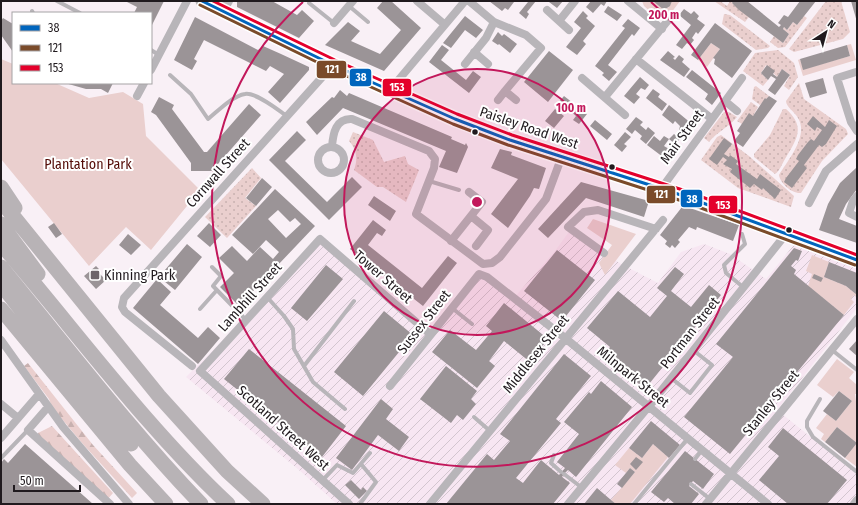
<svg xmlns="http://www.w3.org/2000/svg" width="858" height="505" viewBox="0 0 858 505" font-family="'Fira Sans Condensed',sans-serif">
  <defs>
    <pattern id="industrial-furrows" width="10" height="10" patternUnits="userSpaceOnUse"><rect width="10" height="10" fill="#f7e6f2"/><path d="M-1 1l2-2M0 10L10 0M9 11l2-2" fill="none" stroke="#d3c5cf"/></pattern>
    <pattern id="grass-dots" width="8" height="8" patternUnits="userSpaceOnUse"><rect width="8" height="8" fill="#eacfce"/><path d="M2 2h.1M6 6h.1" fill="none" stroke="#c8b1b0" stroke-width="1.8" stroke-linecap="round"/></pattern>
    <pattern id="forest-firs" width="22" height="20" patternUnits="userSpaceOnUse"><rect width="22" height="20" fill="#eacfce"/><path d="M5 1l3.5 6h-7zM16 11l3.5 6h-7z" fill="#c8b1b0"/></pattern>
  </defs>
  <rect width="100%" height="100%" fill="#f9f0f6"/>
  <!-- industrial -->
  <path fill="url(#industrial-furrows)" d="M571 229 621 264 658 283 681 252 704 244 730 254 766 279 793 246 804 236 857 257V308L777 410 857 474V504H337L299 470 186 377 322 241 429 334 482 272 513 299 555 251Z"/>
  <!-- grass -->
  <path fill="url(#grass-dots)" d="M714 1H720L727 6 730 1H733L732 3 749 17 745 22Z
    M826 1H841L850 32 843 39 794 52 789 49Z
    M724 14 730 15 770 46 768 48 756 50 722 24Z
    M804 16 807 18 785 47 778 48 770 42 774 36 783 43 789 34 783 29 784 27 787 30 793 22 797 25Z
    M778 50 794 63 798 77 789 90 784 86 790 75 782 69 777 77 766 65 761 73 768 80 763 86 743 71 755 53Z
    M799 83 804 99 846 129 848 134 822 161 801 193C792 194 780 183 779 175 788 160 809 136 798 118 795 112 786 107 786 101Z
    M756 86 769 96 760 105 752 99 754 87Z
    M751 102 758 107 753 116 742 124 737 121Z
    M783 109H786C806 127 797 139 785 159 782 164 779 172 775 174L754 157V154L770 135Z
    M724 112H729L737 117C728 128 718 131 709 142L704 138Z
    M353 132 373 140 384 162 405 156 408 164 419 170 406 202 383 187H377L354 170C358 159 357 150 349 141Z
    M721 135 749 156 794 196 791 207 738 188 701 160 717 137Z
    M252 168 261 178 245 198 256 206 227 238 205 217Z"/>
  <!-- forest -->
  <path fill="url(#forest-firs)" d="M28 363 93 445 137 493 132 498 82 443 52 407 49 399 24 366Z
    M52 426 113 493 107 500 39 438 38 433Z"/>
  <!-- green -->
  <path fill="#eacfce" d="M642 1H653L668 8 672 1H680L671 13 654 15 644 6Z
    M711 43 720 49 707 67 698 60Z
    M851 44 856 60 803 76 798 60 800 59 804 69 850 56 847 45Z
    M1 59 13 64V83H55L89 98 123 92 143 104 146 136 200 190 151 250 126 227 89 266 1 159Z
    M593 219 636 234 605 275 599 263 612 245 587 228Z
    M812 255 829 262 824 277 846 286 857 295V298L854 295 851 299 854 302 844 315 808 286 812 274 806 271Z
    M837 359 854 372 849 378 857 385V394H855L857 409V467L845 458 857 443 837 427 825 442 821 439 824 434 816 428 827 414 836 421 852 401 839 391 833 397 817 385Z
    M653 444 668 457 630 504H616L611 500 635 472 630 468 626 473 615 465 629 448 642 458Z"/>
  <!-- building -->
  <path fill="#9b9497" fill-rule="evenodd" d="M125 1H164L151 27V13H134L137 7Z
    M237 1H272L297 15 302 10 314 21 299 38 237 7Z
    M383 1H391L421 28 384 71 325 45 348 22 360 31 351 41 380 54 401 30 377 8Z
    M489 1H513L514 2 508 10 505 8 502 11Z
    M527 1H536L527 12 529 14 526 19 519 13 528 2Z
    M550 1H563L557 8 549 2Z
    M591 1H607L604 6 601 4 593 13 586 7Z
    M653 1H672L670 6 664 10Z
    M733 1H747L779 27 781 25 778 23 784 15 788 17 800 1H816L797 25 793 22 787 30 784 27 783 29 789 34 783 43 739 10 732 3Z
    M851 1H857V22Z
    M608 6 622 15 617 21 604 12Z
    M684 9 691 14 694 11 699 16 697 19 705 25 698 34 696 32 692 38 694 40 690 45 687 43 682 49 676 45 691 25 679 15Z
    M583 11 588 16 586 18 595 26 583 41 586 44 577 55 566 47 581 28 574 22Z
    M465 16 483 30 476 38 465 30 451 48 443 43Z
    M195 17 258 50 263 46 281 54 309 67V70L280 103 268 92 284 74 270 66 266 71 204 40 194 59 197 61 192 70 174 60Z
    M3 18 13 24V52L1 35V21Z
    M628 19 640 28 634 36 632 34 608 65 617 72 609 81 602 75 604 73 595 66 625 28 622 26Z
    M715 23 752 51 732 78 714 64 715 59 713 58 720 49 711 43 698 60 691 55Z
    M498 32 502 36 504 34 517 44 510 53 499 44 498 45 492 41Z
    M442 45 449 50 441 60 466 80 473 71 481 77 469 93 429 62Z
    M847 45 850 56 803 70 800 59Z
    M549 51 573 70 548 102 524 82Z
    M668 51 675 57 673 58 675 60 679 55 684 59 682 62 690 69 684 77 660 60Z
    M767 65 775 71 773 74 777 77 782 69 790 75 775 95 768 90 776 79 771 76 768 80 761 73Z
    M692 70 721 93 712 105 705 99 708 94 686 77Z
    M640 77 649 85 645 90 641 88 636 94 640 97 634 104 624 96Z
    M823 78 827 93 810 98 805 83Z
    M65 83H113L108 93 101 89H86Z
    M653 89 660 94 658 97 667 104 662 111 646 98Z
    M340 90 347 96 349 93 452 137 451 139 465 145 466 143 468 147 457 173 439 167 446 151 343 108 317 135 306 122 332 97 334 98Z
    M564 96 587 114 579 124 573 120 576 116 559 102Z
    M769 96 777 101 743 147 734 141 740 133 737 131 749 113 753 116 765 98 766 99Z
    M159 97 174 105 172 109 204 152H207L249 104 261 115 218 164V171H191V163L156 115 151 112Z
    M669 105 692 124 684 134 679 130 680 126 675 121 673 124 662 115Z
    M555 109 564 116 554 128 545 121Z
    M813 116 825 127 829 120 837 126 826 144 822 147 819 145 804 165 807 168 792 188 784 182 786 178 799 161 796 159 798 155 808 142 811 139 814 141 822 130 817 127 815 131 807 124Z
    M636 117 643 122 640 125 646 130 648 127 655 133 646 144 640 139 642 136 635 130 632 134 626 129Z
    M595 120 612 134 607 140 590 126Z
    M297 131 306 140 285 161 327 202 352 177 362 187 329 220 269 160Z
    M625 132 631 137 624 144 627 146 622 152 614 145Z
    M674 134 680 139 675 144 669 139Z
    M654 136 660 141 664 136 669 139 664 146 669 149 663 157 647 145Z
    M724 138 732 144 724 154 729 157 730 155 738 161 736 164 757 179 760 174 781 190 775 199 763 188 762 190 754 184 750 188 730 172 732 169 723 164 727 160 723 157 717 165 709 159Z
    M500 149 512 152 511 155 546 168 539 189 534 188 530 196 508 228 491 214 518 179 491 168Z
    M856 168 857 189 846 204 839 219 857 226V243L819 230 828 204 840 183Z
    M262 178 272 187 256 206 246 198Z
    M581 182 649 201 644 217 586 198 548 238 538 229Z
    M275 189 315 226 239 306 220 287 234 273 219 258 232 246 247 261 260 247 273 259 279 252 266 240 253 254 232 235ZM278 210 290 222 295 218 301 224 286 238 268 219Z
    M374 196 396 211 390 221 368 205Z
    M684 206 739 225 733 241 697 227 696 230 689 227 678 240 680 242 675 248 672 245 670 248 665 244 667 241 660 235 682 207Z
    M373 220 386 230 382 236 377 233 368 245 422 288 448 256 457 263 423 306 350 249Z
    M54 223 62 234 56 238 48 227Z
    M209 223 221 235 210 247 197 236Z
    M128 234 141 245 131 255 119 245Z
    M187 244 202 257 175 290 159 277Z
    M794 248 802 251 798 261 796 260 791 266 796 270 794 274 844 315 730 454 684 417 733 357 716 344Z
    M557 250 595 280 562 321 524 291Z
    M829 262 857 273V295L846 286 824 277Z
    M326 265 343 279 307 321 291 308Z
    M96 266 99 269 97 271 106 280 96 289 84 276Z
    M675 267 684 274 671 291 691 307 709 285 721 295 645 389 604 355 610 347 587 328 618 291 650 317 667 296 657 288Z
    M814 274 823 278 821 282 812 278Z
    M157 279 171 292 160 305 198 338 208 327 220 338 198 364 133 308Z
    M504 303 548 339 530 362 504 341 489 361 495 366 477 388 432 352 450 330 476 350 492 331 486 326Z
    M384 311 413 335 363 396 334 372Z
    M857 340V356L849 349Z
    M249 349 346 426 322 457 224 379Z
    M564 354 591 376 556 419 561 423 516 478 523 483 541 460 559 475 565 468 557 462 579 434 564 422 589 392 591 394 601 381 632 407 576 477 568 470 564 474 562 477 570 483 553 504H446L487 454 494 460 510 441 500 434Z
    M446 366 477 391 471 399 476 404 463 420 457 415 451 423 420 399Z
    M839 391 852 401 836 421 823 411Z
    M381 399 393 409 386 419 409 437 399 451 378 435 352 470 336 458Z
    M651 421 680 445 669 458 653 444 642 458 629 448Z
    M837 427 857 443 845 458 825 442Z
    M783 428 847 480 827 504H788L759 480 779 456 768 447Z
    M25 444 93 504H1V463L4 459 8 463Z
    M685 451 714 474 703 489 693 481 689 486 699 494 691 504H675L668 498 664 502 651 492Z
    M636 457 643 462 636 470 630 464Z
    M630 468 635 472 622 488 617 484Z
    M351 480 361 490 363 487 367 491 359 499 345 485Z
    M597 488 611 500 616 504H584Z"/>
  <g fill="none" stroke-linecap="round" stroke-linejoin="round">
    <!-- service -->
    <path stroke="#b8b5b9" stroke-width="4" d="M57 1 80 13
      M309 3 334 23
      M349 6 368 22
      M32 11 33 13
      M151 50 159 55
      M170 75 191 94 208 119C218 111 232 96 245 94 256 92 278 110 287 116
      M429 181 459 190
      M742 234 745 244 724 265 726 273 743 287
      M212 267 221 276 213 286 246 320
      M267 297 284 316 293 329 294 349 313 382 345 409
      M452 308 472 324
      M200 309 217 290
      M832 350 857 370
      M304 366 354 301
      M671 378 690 393 712 365 693 350
      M820 399 807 421V427L813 437 857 472
      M474 417 490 431
      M554 455 551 463 561 472
      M1 458 28 430
      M695 459 702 450
      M564 474 581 487
      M323 480 337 465 353 473 370 453
      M691 484 710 499
      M360 504 376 482 361 464
      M634 504 688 438"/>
    <!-- minor -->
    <path stroke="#b8b5b9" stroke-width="8" d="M417 1 444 24
      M469 1 494 22 526 35 541 48 505 91 516 100
      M628 1 662 29
      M547 10 569 30
      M559 21 575 1
      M334 23 353 1
      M474 52 488 64
      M636 59 712 119
      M465 64 486 38 494 22
      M151 70 187 1
      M856 72 837 78 851 122 857 131
      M582 78 625 115
      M390 90 465 1
      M137 96 144 83
      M605 97 670 18
      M498 100 505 91
      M725 101 737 111
      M318 160a13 13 0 1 1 26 0a13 13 0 1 1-26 0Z
      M332 147C333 133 336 118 352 119L429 151 435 159 434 168 416 214 483 264 492 263 500 257 546 199 562 156
      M661 189 742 78
      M857 196 853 201 849 213 857 217
      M809 203 826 171 857 144
      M471 216 488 230 476 246
      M451 241 482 202 469 192
      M604 253 568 227 584 212 598 210 656 229
      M1 340 63 427 129 504
      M192 366 125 312 122 307 124 298 333 65
      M390 386 479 274 487 277 565 338 768 504
      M1 404 18 418
      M48 407 28 430 110 504
      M1 438 39 394
      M349 504 200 371 320 239 430 334
      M430 504 663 220
      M568 504 649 406 786 234
      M706 504 857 319
      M854 504 857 500"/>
    <!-- tertiary -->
    <path stroke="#b8b5b9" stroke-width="10" d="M222 11 228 1"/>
    <!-- primary -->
    <path stroke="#b2aeb1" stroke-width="13" d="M202 1 333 65 455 119 510 140 684 196 857 260"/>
    <!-- motorway -->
    <path stroke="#b8b3b6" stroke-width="15" d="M1 187 15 208
      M1 201 159 396 227 471 263 504
      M1 224 38 274
      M1 244C76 331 144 425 228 504
      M1 267C67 347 129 429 201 504
      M1 284 54 352 131 444
      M1 309 130 465 166 504"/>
    <!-- bus-1 casing -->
    <g stroke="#fff" stroke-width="6">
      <path id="bus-1" d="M202 1 333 65 455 119 510 140 684 196 857 260"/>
    </g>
    <!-- bus-2 casing -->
    <g stroke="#fff" stroke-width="6">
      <path id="bus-2" d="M200 5 331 69 453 124 508 145 682 201 855 265"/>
    </g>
    <!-- bus-3 casing -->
    <g stroke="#fff" stroke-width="6">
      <path id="bus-3" d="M213 1 335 60 457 114 512 135 686 191 857 255"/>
    </g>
    <!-- bus-1 -->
    <use href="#bus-1" stroke="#0065bd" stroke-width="3"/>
    <!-- bus-2 -->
    <use href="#bus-2" stroke="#7a4b2a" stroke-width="3"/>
    <!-- bus-3 -->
    <use href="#bus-3" stroke="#e4002b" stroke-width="3"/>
  </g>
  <!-- distance rings -->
  <circle cx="477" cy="202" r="133" fill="#c2185b" fill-opacity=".12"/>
  <g fill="none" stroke="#c2185b" stroke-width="2">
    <circle cx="477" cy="202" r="133"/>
    <path d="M651 2A265 265 0 1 1 303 2"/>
  </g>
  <!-- markers -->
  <g fill="#201a1e" stroke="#fff" stroke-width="1.5">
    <circle cx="475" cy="132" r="3.5"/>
    <circle cx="612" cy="167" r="3.5"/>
    <circle cx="789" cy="230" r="3.5"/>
  </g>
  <rect fill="#6c656a" stroke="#fff" stroke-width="1.5" x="90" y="270" width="10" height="10" rx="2"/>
  <g text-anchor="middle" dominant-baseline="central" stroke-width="4" stroke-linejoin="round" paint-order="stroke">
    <!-- street labels -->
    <g font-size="14" fill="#201a1e" stroke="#fff">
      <text transform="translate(529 128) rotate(19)">Paisley Road West</text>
      <text transform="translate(682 137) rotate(-54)">Mair Street</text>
      <text transform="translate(218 173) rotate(-48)">Cornwall Street</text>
      <text transform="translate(383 277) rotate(41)">Tower Street</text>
      <text transform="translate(250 297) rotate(-48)">Lambhill Street</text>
      <text transform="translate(424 322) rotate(-52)">Sussex Street</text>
      <text transform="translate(690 333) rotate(-52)">Portman Street</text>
      <text transform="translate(536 354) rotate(-51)">Middlesex Street</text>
      <text transform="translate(633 377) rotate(39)">Milnpark Street</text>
      <text transform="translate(771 403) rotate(-51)">Stanley Street</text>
      <text transform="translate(283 428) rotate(42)">Scotland Street West</text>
    </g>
    <!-- park labels -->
    <g font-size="14" fill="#540c07" stroke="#fff">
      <text x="88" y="164">Plantation Park</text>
    </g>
    <!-- poi labels -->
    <g font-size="14" fill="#201a1e" stroke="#fff" text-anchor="start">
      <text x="104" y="275">Kinning Park</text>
    </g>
  </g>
  <circle cx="477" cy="202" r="6" fill="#c2185b" stroke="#fff" stroke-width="2"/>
  <g font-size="12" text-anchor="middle" font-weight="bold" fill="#c2185b" stroke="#fff" stroke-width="4" stroke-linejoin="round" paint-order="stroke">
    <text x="664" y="19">200 m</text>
    <text x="571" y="112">100 m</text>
  </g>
  <g stroke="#fff" stroke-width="1.5">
    <rect x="316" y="60" width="31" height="19" rx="4" fill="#7a4b2a"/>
    <rect x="349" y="68" width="23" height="19" rx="4" fill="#0065bd"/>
    <rect x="382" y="78" width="30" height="19" rx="4" fill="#e4002b"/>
    <rect x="646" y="185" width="30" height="19" rx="4" fill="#7a4b2a"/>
    <rect x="680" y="189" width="23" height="19" rx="4" fill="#0065bd"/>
    <rect x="708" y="195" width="30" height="19" rx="4" fill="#e4002b"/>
  </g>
  <g font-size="11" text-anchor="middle" font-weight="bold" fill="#fff">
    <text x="332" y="73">121</text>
    <text x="361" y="81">38</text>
    <text x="397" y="91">153</text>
    <text x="661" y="198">121</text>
    <text x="692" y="203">38</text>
    <text x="723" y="209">153</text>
  </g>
  <!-- border -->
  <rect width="858" height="505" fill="none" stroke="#201a1e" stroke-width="4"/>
  <!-- legend -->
  <rect x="12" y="12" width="140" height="72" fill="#ffffff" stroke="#a6a3a5"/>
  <rect x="20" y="25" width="20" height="6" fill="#0065bd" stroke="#a6a3a5"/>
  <text x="48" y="32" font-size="12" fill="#201a1e">38</text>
  <rect x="20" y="45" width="20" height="6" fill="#7a4b2a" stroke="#a6a3a5"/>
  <text x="48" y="52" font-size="12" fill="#201a1e">121</text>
  <rect x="20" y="65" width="20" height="6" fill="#e4002b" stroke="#a6a3a5"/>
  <text x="48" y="72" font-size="12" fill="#201a1e">153</text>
  <!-- north arrow -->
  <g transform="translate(826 32) rotate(36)" stroke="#ffffff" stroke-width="3" paint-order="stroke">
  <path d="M0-3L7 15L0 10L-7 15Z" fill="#201a1e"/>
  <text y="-6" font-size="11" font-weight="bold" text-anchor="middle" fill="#201a1e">N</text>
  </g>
  <!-- scale -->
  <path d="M14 485v6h66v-6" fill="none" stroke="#201a1e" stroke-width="2"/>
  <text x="20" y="485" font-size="12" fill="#201a1e" stroke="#ffffff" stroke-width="3" paint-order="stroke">50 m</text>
</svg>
